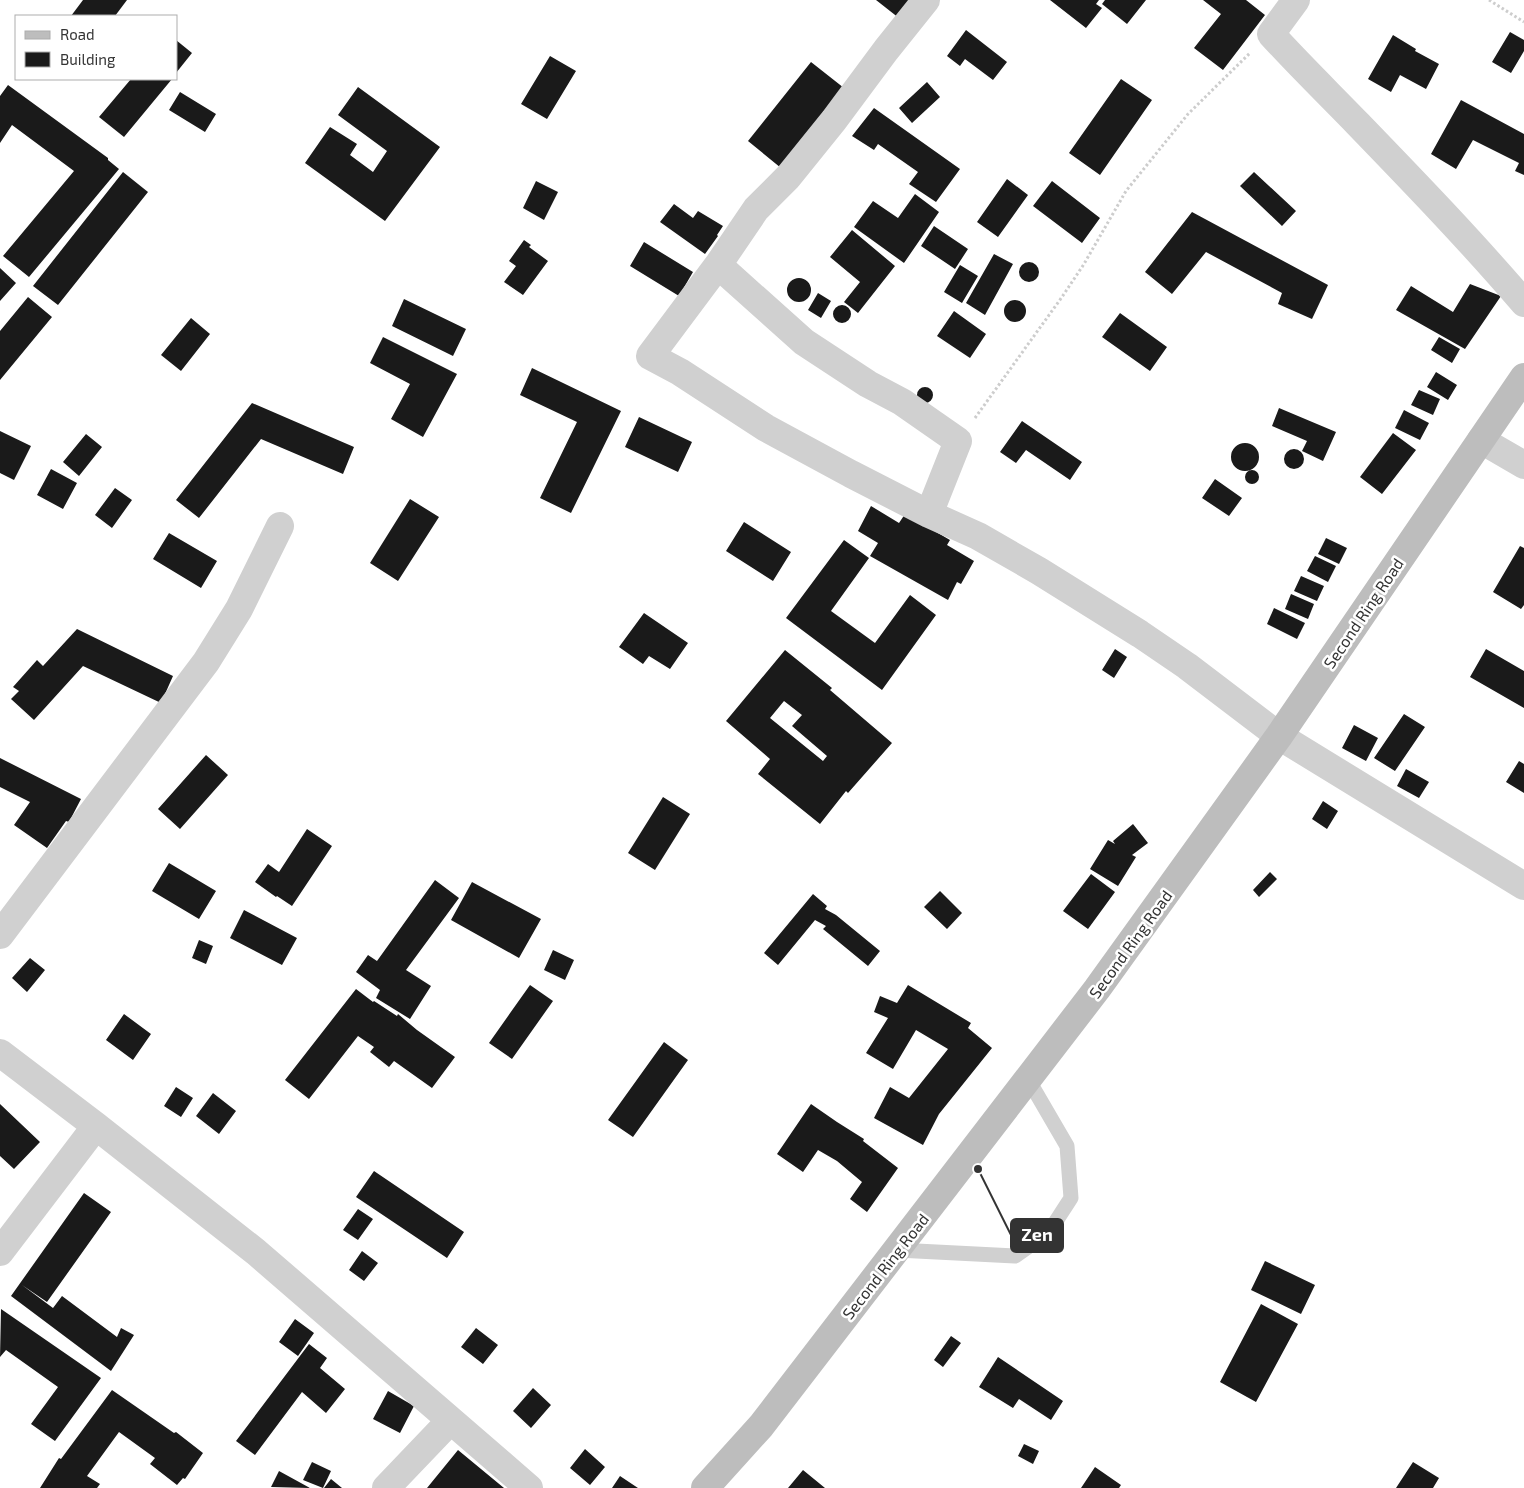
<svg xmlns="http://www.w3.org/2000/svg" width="1524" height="1488" viewBox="0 0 1524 1488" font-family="'Exo 2',sans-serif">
  <rect width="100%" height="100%" fill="#fff"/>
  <!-- building -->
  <path fill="#1a1a1a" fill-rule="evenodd" d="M83 0H127L115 16H71Z
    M876 0H921L904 22Z
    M1050 0H1099L1096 4 1102 8 1086 28Z
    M1105 0H1146L1127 24 1102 4Z
    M1203 0H1246L1265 15 1223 70 1194 48 1221 14Z
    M966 30 1007 62 993 80 965 59 960 66 947 56Z
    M1510 32 1524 40V51L1511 73 1492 62Z
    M1393 35 1416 49 1415 51 1439 64 1426 89 1400 75 1391 92 1368 79Z
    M176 40 192 53 176 73Z
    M550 56 576 71 547 119 521 104Z
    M811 62 844 88 781 168 748 141Z
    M131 79H172L124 137 99 117Z
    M1121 79 1152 100 1100 175 1069 153Z
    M927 82 940 97 912 123 899 108Z
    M8 85 108 158V160L119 169 29 277 3 256 74 171 12 125 0 143V96Z
    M358 87 440 147 385 221 305 163 330 127 357 144 350 155 373 172 387 151 338 115Z
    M180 92 216 114 205 132 169 110Z
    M1461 100 1524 134V175L1515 171 1519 163 1473 140 1456 169 1431 154Z
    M874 108 960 169 936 202 909 184 918 172 878 144 874 150 852 136Z
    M123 172 148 192 58 305 33 286Z
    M1254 172 1296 211 1282 226 1240 186Z
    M1007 179 1028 195 998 237 977 222Z
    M536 181 558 192 544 220 523 208Z
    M1052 181 1100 218 1082 243 1033 206Z
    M915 194 939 212 904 263 854 227 873 201 898 218Z
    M674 204 693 218 698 211 723 226 717 235 718 236 705 254 660 222Z
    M1192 212 1328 285 1312 319 1278 304 1282 293 1206 252 1172 294 1145 272Z
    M934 226 968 249 955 269 921 246Z
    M852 230 895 266 858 313 844 302 860 282 830 257Z
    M524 240 531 245 529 247 548 261 523 295 504 282 516 266 509 261Z
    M644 242 693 272 679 296 630 266Z
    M994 254 1013 264 985 315 966 303Z
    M1019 272a10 10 0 1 1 20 0a10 10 0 1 1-20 0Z
    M960 265 978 276 962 303 944 292Z
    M0 268 16 283 0 301Z
    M787 290a12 12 0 1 1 24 0a12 12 0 1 1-24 0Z
    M1470 284 1501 296 1465 349 1396 310 1411 286 1453 312Z
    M818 293 831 301 821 318 808 310Z
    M28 297 52 317 0 380V331Z
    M404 299 466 329 453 356 392 326Z
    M1004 311a11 11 0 1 1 22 0a11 11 0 1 1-22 0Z
    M833 314a9 9 0 1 1 18 0a9 9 0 1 1-18 0Z
    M954 311 986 334 970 358 937 336Z
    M1120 313 1167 347 1150 371 1102 337Z
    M191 318 210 334 181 371 161 355Z
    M383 337 457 374 423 437 391 419 410 384 370 363Z
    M1439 337 1460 349 1452 363 1431 350Z
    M532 368 621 411 571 513 540 498 577 422 520 395Z
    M1436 372 1457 385 1448 400 1427 387Z
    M917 395a8 8 0 1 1 16 0a8 8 0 1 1-16 0Z
    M1419 390 1440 399 1433 415 1411 405Z
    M252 403 354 447 343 474 261 439 199 518 176 500Z
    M1279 408 1336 432 1323 461 1302 451 1307 441 1272 426Z
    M1404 410 1429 423 1420 440 1395 428Z
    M639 417 692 442 678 472 625 447Z
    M1022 421 1082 462 1070 480 1026 450 1016 463 1000 452Z
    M0 431 31 446 14 480 0 473Z
    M1393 433 1416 450 1382 494 1360 477Z
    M86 434 102 447 79 476 63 462Z
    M1231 457a14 14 0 1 1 28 0a14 14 0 1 1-28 0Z
    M1284 459a10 10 0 1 1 20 0a10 10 0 1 1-20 0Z
    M51 469 77 483 63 509 37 495Z
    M1245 477a7 7 0 1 1 14 0a7 7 0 1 1-14 0Z
    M1215 479 1242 498 1229 516 1202 498Z
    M115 488 132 500 112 528 95 515Z
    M410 499 439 517 398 581 370 563Z
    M871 506 899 523 905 514 950 540 947 545 974 561 961 584 957 582 948 600 870 556 878 543 858 531Z
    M744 522 791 552 773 581 726 551Z
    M169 533 217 561 201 588 153 559Z
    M1326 538 1347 548 1339 564 1318 554Z
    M844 540 869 558 831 611 875 643 910 595 936 615 882 690 786 618Z
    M1520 546 1524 548V605L1521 609 1493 592Z
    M1315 556 1336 566 1328 582 1307 571Z
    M1301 576 1324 586 1317 601 1294 591Z
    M1291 594 1314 604 1308 619 1285 609Z
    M1274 608 1305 623 1297 639 1267 624Z
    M644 613 688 643 670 669 649 656 643 664 619 647Z
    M77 629 173 676 161 703 83 666 34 720 11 699 19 691 13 687 37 660 43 666Z
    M1115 649 1127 657 1114 678 1102 670Z
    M1486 649 1524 671V708L1470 677Z
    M785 650 832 688 830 690 892 743 848 793 846 791 820 824 758 774 770 759 726 721ZM784 701 802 715 792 726 827 756 823 761 770 718Z
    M1404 714 1425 727 1395 771 1374 758Z
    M1354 725 1378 738 1366 761 1342 748Z
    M206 755 228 775 180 829 158 809Z
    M0 758 81 799 69 822 66 821 47 848 14 825 30 802 0 787Z
    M1519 761 1524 764V793L1506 782Z
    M1406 769 1429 782 1419 798 1397 786Z
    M663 797 690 814 655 870 628 853Z
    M1323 801 1338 811 1327 829 1312 819Z
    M1133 824 1148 843 1132 855 1136 857 1118 886 1090 869 1108 840 1115 844 1113 841Z
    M307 829 332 846 292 906 277 896 276 897 255 882 268 864 279 872Z
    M169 863 216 891 199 919 152 891Z
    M1270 872 1277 879 1259 897 1253 890Z
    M1091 874 1115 892 1088 929 1063 911Z
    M435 880 459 898 406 970 431 986 410 1019 376 998 380 990 356 972 368 955 377 961Z
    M472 882 541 919 519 958 451 920Z
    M940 891 962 913 947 929 924 907Z
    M813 894 827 906 825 909 836 915 880 951 868 966 823 929 826 926 815 920 778 965 764 953Z
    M244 910 297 938 282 965 230 938Z
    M199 940 213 946 206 964 192 958Z
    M553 950 574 960 565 980 544 970Z
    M30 958 45 970 27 992 12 978Z
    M530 985 553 1001 512 1059 489 1043Z
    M908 985 971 1023 968 1028 992 1048 939 1114 923 1145 874 1118 890 1087 909 1098 948 1049 916 1030 893 1069 866 1053 888 1018 874 1012 880 996 897 1003Z
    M356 989 373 1002 374 1001 397 1016 398 1014 417 1030 455 1057 432 1088 394 1061 389 1067 370 1052 374 1047 358 1036 309 1099 285 1080Z
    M124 1014 151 1034 133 1060 106 1040Z
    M664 1042 688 1060 633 1137 608 1120Z
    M176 1087 193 1098 181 1117 164 1106Z
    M213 1093 236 1111 219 1134 196 1116Z
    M0 1104 40 1142 14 1169 0 1156Z
    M811 1104 837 1122 864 1139 863 1141 898 1168 867 1212 850 1199 862 1182 837 1161 818 1150 803 1172 777 1154Z
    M374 1171 464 1232 447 1258 356 1197Z
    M84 1193 111 1212 47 1302 22 1285 53 1308 62 1296 117 1337 121 1328 134 1335 111 1371 11 1296Z
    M358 1209 373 1219 358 1240 343 1230Z
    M362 1251 378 1263 364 1281 349 1270Z
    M1265 1261 1315 1285 1301 1314 1251 1290Z
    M1261 1304 1298 1324 1256 1402 1220 1382Z
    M1 1309 101 1378 55 1441 31 1424 58 1387 6 1350 0 1357Z
    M295 1319 314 1333 298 1356 279 1342Z
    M476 1328 498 1345 483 1364 461 1347Z
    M951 1336 961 1343 943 1367 934 1360Z
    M309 1344 327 1358 320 1368 345 1389 326 1413 302 1392 255 1455 236 1441Z
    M998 1357 1063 1401 1051 1420 1019 1399 1013 1408 979 1387Z
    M533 1388 551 1405 531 1428 513 1411Z
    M112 1390 174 1433 176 1432 203 1453 185 1479 183 1478 177 1485 150 1464 155 1458 119 1432 87 1476 100 1484 97 1488H40L59 1458 61 1459Z
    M388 1391 414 1406 400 1433 373 1419Z
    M1024 1444 1039 1451 1033 1464 1018 1456Z
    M585 1449 605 1467 590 1485 570 1468Z
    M458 1450 504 1488H427Z
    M312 1462 331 1471 323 1488 303 1480Z
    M1413 1462 1439 1478 1433 1488H1396Z
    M1095 1467 1121 1485 1119 1488H1081Z
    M803 1470 825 1488H788Z
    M279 1471 310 1488 271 1487Z
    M620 1476 638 1488H612Z
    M331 1479 342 1488H324Z"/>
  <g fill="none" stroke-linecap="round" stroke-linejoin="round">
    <!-- path -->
    <path stroke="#cdcdcd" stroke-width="3" stroke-dasharray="2.5 2.5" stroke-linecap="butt" d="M1489 0 1524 22
      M975 418 1062 297 1084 264 1126 191 1188 114 1250 53"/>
    <!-- lane -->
    <path stroke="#d0d0d0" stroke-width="15" d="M897 1250 1015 1256 1049 1232 1071 1198 1067 1146 1028 1079"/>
    <!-- street -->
    <path stroke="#d0d0d0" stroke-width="28" d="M926 0 886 50 834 120 788 177 756 209 718 265 650 356 680 372 766 428 851 474 929 514 978 536 1039 571 1140 634 1187 666 1279 736 1524 886
      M1296 0 1271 34C1299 65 1329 94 1358 124 1415 183 1471 241 1524 303
      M718 265 804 342 868 384 902 402 958 441 929 514
      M1481 440 1524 465
      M0 935 206 662 239 609 280 526
      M0 1053 96 1126 256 1252 529 1488
      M0 1252 96 1126
      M386 1488 450 1421"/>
    <!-- secondary -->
    <path stroke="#bdbdbd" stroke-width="28" d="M705 1488 761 1426 1097 989 1279 736 1524 377"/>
  </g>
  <g text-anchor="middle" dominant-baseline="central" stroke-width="5" stroke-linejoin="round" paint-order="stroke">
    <!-- street labels -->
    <g font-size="16" fill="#333" stroke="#fff">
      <text transform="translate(1363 613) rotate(-56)">Second Ring Road</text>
      <text transform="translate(1130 944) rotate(-54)">Second Ring Road</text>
      <text transform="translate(885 1266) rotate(-52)">Second Ring Road</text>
    </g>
  </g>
  <!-- callouts -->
  <path fill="none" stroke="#333" stroke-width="2" d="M978 1169L1011 1235"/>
  <circle fill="#333" stroke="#fff" stroke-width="2" cx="978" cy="1169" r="5"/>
  <rect fill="#333" stroke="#333" stroke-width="2" x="1011" y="1219" width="52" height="33" rx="5"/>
  <g font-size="18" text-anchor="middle" font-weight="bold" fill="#fff">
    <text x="1037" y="1241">Zen</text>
  </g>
  <!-- legend -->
  <rect x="15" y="15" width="162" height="65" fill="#ffffff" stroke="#adadad"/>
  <rect x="25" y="31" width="25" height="8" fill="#bdbdbd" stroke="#adadad"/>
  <text x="60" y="40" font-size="15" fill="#333333">Road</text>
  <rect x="25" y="52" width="25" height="15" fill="#1a1a1a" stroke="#adadad"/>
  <text x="60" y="65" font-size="15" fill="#333333">Building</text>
</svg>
